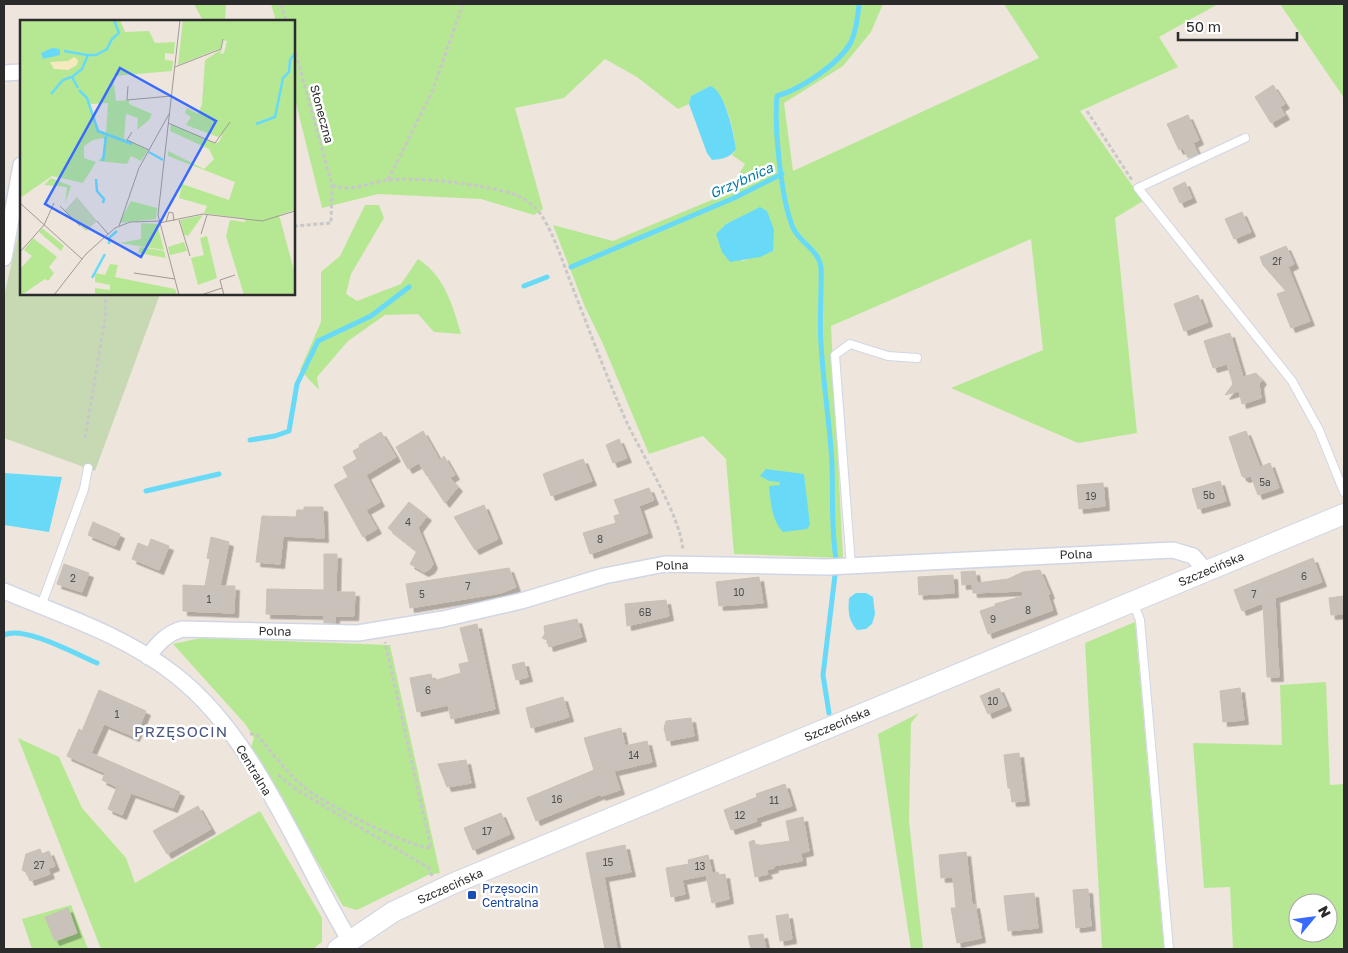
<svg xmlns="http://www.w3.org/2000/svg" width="1348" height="953" viewBox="0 0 1348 953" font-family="'Golos Text',sans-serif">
  <defs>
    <filter id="shadow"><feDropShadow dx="4.5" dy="4.5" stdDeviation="0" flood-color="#0004"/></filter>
  </defs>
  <rect width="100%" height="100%" fill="#eee5dc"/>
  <!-- green -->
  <path fill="#b6e894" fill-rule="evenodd" d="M194 4H226L225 21H203Z
    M271 4H883L871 32 843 66 784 103 793 171 1039 58 1004 4H1218L1159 37 1178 67 1080 111 1143 201 1115 218 1137 433 1078 443 951 388 1043 350 1031 239 831 326 843 558 734 554 726 459 703 436 649 454 603 344 585 307 553 225 613 241 726 194 745 164 732 155 736 149C733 129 728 99 710 86L691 96 689 104 678 109 637 77 605 59 564 98 515 108 543 209 534 215 481 199 378 194 322 208 294 95V21H276ZM760 208 773 251 742 261 726 224Z
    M1280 4H1344V98Z
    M365 205H379L384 218 351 274 346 294 357 301 401 284 418 259C444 275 453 306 461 334L434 332 418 314 385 315 348 341 317 377 319 390 300 370 321 322V272L340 256Z
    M1135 622 1164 949H1102L1085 643Z
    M201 638 390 645 440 873 428 875 357 910 343 906 251 747 254 738 246 725 173 644Z
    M1326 682 1330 785 1344 784V949H1233L1230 887 1204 888 1193 743 1282 745 1280 685ZM1298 903H1328V933H1298Z
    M919 713 911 723 909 821 923 949H911L878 734Z
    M18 738 59 757 82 808 126 858 135 883 260 811 322 918V942L313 949H101Z
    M71 905 88 949H32L22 919Z"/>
  <!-- cemetery -->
  <path fill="#c7d9b2" d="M21 222V294H160L95 471 4 438V296Z"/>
  <!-- water -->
  <path fill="#68daf7" d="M710 86C725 90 734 135 736 149 730 158 722 159 712 160L707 153 689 104 691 96Z
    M760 207 767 211 774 230 773 251 760 257 730 262 722 252 716 234 726 224Z
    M766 469 804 474 810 525 807 529 783 532C771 519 771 503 769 486L780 485 779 482 769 481 760 476Z
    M4 473 62 477 49 532 4 525Z
    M856 593H866L873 597 875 614 872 624 866 629 857 630C848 620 848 611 849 598Z"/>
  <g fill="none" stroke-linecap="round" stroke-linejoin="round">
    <!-- stream -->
    <path stroke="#68daf7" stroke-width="5" d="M571 267 734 198 782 174
      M524 286 547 277
      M250 440 275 436 289 431 297 384 318 341 371 316 409 287
      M146 491 219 474
      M836 559C831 528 833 496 832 464 830 424 823 384 821 343 819 318 822 292 821 267 819 250 800 243 793 228 781 199 774 127 777 96 801 89 839 64 851 42 856 31 858 16 859 4
      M4 635C23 625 76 654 97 663
      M829 713 823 675 835 575"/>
  </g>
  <!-- building -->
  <path fill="#c9c2bb" stroke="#c9c1b5" filter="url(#shadow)" d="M1273 85 1285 104 1280 107 1285 115 1271 123 1255 97Z
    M1188 115 1199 140 1193 143 1198 154 1188 158 1183 148 1179 150 1167 124Z
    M1185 182 1192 198 1180 203 1173 188Z
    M1242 212 1251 232 1234 239 1225 219Z
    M1286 246 1294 264 1288 267 1310 321 1291 328 1277 294 1286 291 1263 265 1260 257Z
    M1198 295 1208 322 1184 331 1174 304Z
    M1230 333 1243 377 1256 373 1262 380 1259 384 1261 398 1242 404 1239 391 1225 395 1233 384 1227 364 1213 368 1204 341Z
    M423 431 440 461 444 456 455 475 450 478 458 487 445 503 428 477 431 474 427 476 419 463 408 469 396 447Z
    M1246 431 1260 467 1270 463 1279 488 1258 495 1251 476 1245 478 1242 476 1229 437Z
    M381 432 396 457 366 475 380 502 366 510 377 529 363 537 334 485 348 477 343 467 357 459 353 451 360 447 359 445Z
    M619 439 627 458 613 463 606 445Z
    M583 459 592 481 551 496 543 474Z
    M1220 481 1226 501 1198 509 1192 489Z
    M1103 483 1105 506 1079 509 1077 485Z
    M649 488 654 500 639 506 648 533 590 554 583 533 616 523 614 516 620 514 614 500Z
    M409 502 427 516 418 528 433 564 430 569 424 572 410 564 417 551 388 528Z
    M484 505 498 539 475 550 454 517Z
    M304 507H323L324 538 283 536 280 564 256 562 262 516 296 517 297 510H304Z
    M93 522 120 534 115 546 88 535Z
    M211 537 229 542 220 586H235L234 613 183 611V585L205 586 210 559 207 558Z
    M151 539 169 546 159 570 132 559 138 543 148 547Z
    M324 554H337L336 592H355L354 616H335V623H324V615L266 614 267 589 324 590Z
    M1313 558 1322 582 1275 598 1279 677H1267L1263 603 1242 611 1234 590Z
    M64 564 89 573 82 592 57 584Z
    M509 568 516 587 501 593 410 608 406 584Z
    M1040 570 1050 594 1048 595 1053 610 988 634 980 611 995 606V604L1023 596 1022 591 973 593 972 584 962 585 961 572 975 571 977 583 1008 579 1023 572Z
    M953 575 954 593 919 595 918 577Z
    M759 577 763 603 719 606 716 582Z
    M1344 596V614L1331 615 1329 598Z
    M666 600 669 616 627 626 625 604Z
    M577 619 582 637 549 647 547 640 542 638 545 634 544 626Z
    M477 624 495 709 451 719 448 705 417 712 410 678 431 674 433 681 461 673 459 664 469 662 460 628Z
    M524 662 528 677 516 680 512 665Z
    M999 688 1007 706 988 714 980 696Z
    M1240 688 1244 720 1223 722 1220 691Z
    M99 690 146 711 135 737 104 724 91 753 180 792 173 808 131 793 122 815 108 809 117 787 102 780 105 773 67 756 79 729 82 731Z
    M563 697 569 717 531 728 526 708Z
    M691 718 694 736 667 741 664 728 666 721Z
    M621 728 625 746 647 741 652 762 614 771 620 790 601 796V794L536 821 527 798 594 770 584 738Z
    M1019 753 1025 801 1012 802 1010 788H1008L1004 755Z
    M466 760 471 783 447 787 438 764Z
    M785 784 792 806 756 818 757 821 731 830 724 810 757 797 756 794Z
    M198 806 211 829 167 854 153 831Z
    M501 813 510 834 473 850 464 828Z
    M803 817 809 851 801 853 802 861 773 866 774 868 766 870 768 874 755 877 749 842 754 840 756 846 790 841 786 821Z
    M625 845 631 872 604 877 617 949H605L586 853Z
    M40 849 42 854 49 851 55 866 48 869 50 874 30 881 27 873 22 870 26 854Z
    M966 852 972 905 975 904 981 938 957 943 951 908H956L953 877 941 878 939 855Z
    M708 855 712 873 718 872 719 875 725 874 729 899 712 903 706 875 682 880 685 894 671 897 666 868 689 864 688 860Z
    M1088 889 1091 926 1076 928 1073 890Z
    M1034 893 1038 928 1008 931 1004 896Z
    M68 908 77 933 55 941 45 917Z
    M788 914 792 939 780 941 776 916Z
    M763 934 766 949H751L748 936Z"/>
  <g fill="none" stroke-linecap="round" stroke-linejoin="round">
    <!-- lane casing -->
    <g stroke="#d1d6e5" stroke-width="10">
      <path id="lane" d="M1245 138 1138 188 1292 381 1319 430 1344 492
        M851 566 835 355 850 344 888 356 917 358
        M1133 602 1140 620 1169 949
        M41 606 84 489 88 468"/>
    </g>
    <!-- street casing -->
    <g stroke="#d1d6e5" stroke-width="18">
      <path id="street" d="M4 73 21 72
        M4 258 21 165
        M4 591C61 615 124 635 174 674 256 737 297 853 350 941
        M148 657C158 643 166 634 182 629L358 633 443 619 521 601 604 576 665 564 827 567 1173 550 1193 556 1206 571"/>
    </g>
    <!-- secondary casing -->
    <g stroke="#d1d6e5" stroke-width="22">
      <path id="secondary" d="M338 949 393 912 452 884 1344 514"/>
    </g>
    <!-- path -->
    <path stroke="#c8c8c8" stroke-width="3" stroke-dasharray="4 2.5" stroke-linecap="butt" d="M281 4 286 21
      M294 47 332 185 331 223 294 226
      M1087 111 1132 180
      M388 180 432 92 463 4
      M332 185C350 193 370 182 388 180 421 177 484 184 516 195 526 199 536 207 542 216 555 237 563 263 572 286 590 332 607 378 627 423 643 456 681 517 683 551
      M85 438 106 313 105 294
      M250 734H256C271 751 286 772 304 787 321 802 410 848 431 848L385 642
      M278 775 297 790 429 868 432 876"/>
    <!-- lane -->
    <use href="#lane" stroke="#fff" stroke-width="8"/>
    <!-- street -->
    <use href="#street" stroke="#fff" stroke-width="15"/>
    <!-- secondary -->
    <use href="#secondary" stroke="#fff" stroke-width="20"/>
  </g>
  <!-- markers -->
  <rect fill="#1a4fb4" stroke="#fff" stroke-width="2" x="467" y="890" width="10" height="10" rx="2.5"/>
  <g text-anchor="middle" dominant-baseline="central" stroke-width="5" stroke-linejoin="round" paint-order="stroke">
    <!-- number labels -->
    <g font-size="10" fill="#52514f">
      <text x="1277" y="261">2f</text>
      <text x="1265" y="482">5a</text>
      <text x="1209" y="495">5b</text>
      <text x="1091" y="496">19</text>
      <text x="408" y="522">4</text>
      <text x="600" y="539">8</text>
      <text x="1304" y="576">6</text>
      <text x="73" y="578">2</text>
      <text x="468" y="586">7</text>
      <text x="739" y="592">10</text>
      <text x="422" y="594">5</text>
      <text x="1254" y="594">7</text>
      <text x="209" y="599">1</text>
      <text x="1028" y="610">8</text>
      <text x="645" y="612">6B</text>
      <text x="993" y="619">9</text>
      <text x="428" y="690">6</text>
      <text x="993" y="701">10</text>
      <text x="117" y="714">1</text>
      <text x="634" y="755">14</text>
      <text x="557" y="799">16</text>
      <text x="774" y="800">11</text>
      <text x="740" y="815">12</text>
      <text x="487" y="831">17</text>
      <text x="608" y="862">15</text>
      <text x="39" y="865">27</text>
      <text x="700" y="866">13</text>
    </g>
    <!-- street labels -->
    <g font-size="12" fill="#2b2b2b" stroke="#fff">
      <text transform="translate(322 114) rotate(75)">Słoneczna</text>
      <text transform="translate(1076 554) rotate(-2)">Polna</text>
      <text transform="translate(672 565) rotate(-2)">Polna</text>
      <text transform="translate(1211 569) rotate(-23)">Szczecińska</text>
      <text transform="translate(275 631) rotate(1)">Polna</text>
      <text transform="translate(837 724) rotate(-23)">Szczecińska</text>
      <text transform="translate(254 770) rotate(59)">Centralna</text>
      <text transform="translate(450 886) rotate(-24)">Szczecińska</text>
    </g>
    <!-- transit labels -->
    <g font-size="12" fill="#164399" stroke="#fff" text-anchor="start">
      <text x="482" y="888">Przęsocin<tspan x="482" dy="14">Centralna</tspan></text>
    </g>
    <!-- water labels -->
    <g font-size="14" font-style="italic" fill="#0479a6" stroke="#fff">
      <text transform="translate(741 180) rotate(-24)">Grzybnica</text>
    </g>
    <!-- quarter labels -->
    <g font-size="15" letter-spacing="1" fill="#48557f" stroke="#fff">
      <text x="181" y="731">PRZĘSOCIN</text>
    </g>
  </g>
  <!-- overview -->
  <g transform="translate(20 20)">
    <rect width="275" height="275" fill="#eee5dc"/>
    <path d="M0 0H100L105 12 129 11 135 23 155 22 154 34 145 33V40L153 41 152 51 93 56 96 81 109 80V84L132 94 129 100 117 110 118 98 106 94 104 118 128 130 121 141 111 136 107 144 78 141 83 136 85 122 83 118 73 120 64 126V138L76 142 63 163 32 156 0 178ZM88 83 86 113 79 111 70 84ZM163 0H275V190L259 195 275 254V275H224L206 216 210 200 225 202 226 199 184 193 187 186 159 178 162 164 209 180 215 162 148 136V131L184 149 194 139 189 129 150 111 151 104 194 123 199 122 203 113 198 117 166 105 171 97 165 93 167 88 178 94 182 84 185 40 202 29 200 34 204 33 207 21 202 20 201 28 158 45ZM31 158 51 166 45 184 47 167 24 165ZM111 181 137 188 136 199 99 203ZM183 195 168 216 164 215 160 200ZM121 203 137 204 144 230 100 223 121 219ZM22 208 44 226 41 231 19 212ZM187 216 197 258 178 265 171 238 184 235 180 218ZM13 218 37 237 29 247 34 253 28 261 25 259 3 274 0 271V249L12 236 4 230ZM164 222 167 231 150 235 148 227ZM120 227 144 231 146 238 118 233ZM90 244 98 245 95 257 155 269 157 275H75V268L90 270V265L75 262V253L85 255Z" fill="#b6e894" fill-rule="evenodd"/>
    <path d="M54 37 58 40 57 45 48 50 34 49 30 42 48 41Z" fill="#f5e9bd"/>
    <path d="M57 177 77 201 66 211 44 191Z" fill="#c7d9b2"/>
    <path d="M32 28 40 29V35L23 39 21 33Z" fill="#68daf7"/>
    <path fill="none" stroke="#68daf7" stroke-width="2.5" d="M44 31 67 35M58 68 52 57 62 49 68 35H76L87 29 92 19 99 13 94 0M59 70 67 78 78 111 112 124M31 74 43 60 51 57M236 104 255 97 263 58 269 52 270 40 275 33M129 132 143 140M83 141 86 116M76 159 77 171 84 179 83 183M89 224V218L97 211M72 258 85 234"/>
    <path fill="none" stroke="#a09b95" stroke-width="1" d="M155 47 201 29 203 19M108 66 107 80 151 76M148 103 195 123 210 102M112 112 107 120 129 130M0 183 62 239M40 186 60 206M159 200 170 236M77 201 88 214M146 202 149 192 153 193 154 201M139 203 183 194 242 201 275 191M99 206 119 148 149 94M181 214 187 195M0 232 24 205 34 183M114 253 155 259M34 275 66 234 95 208 110 202 139 201M159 275 138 195 160 0M181 275 202 268M204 275 200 260 215 255"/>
    <path fill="#386aff" fill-opacity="0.15" stroke="#386aff" stroke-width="2.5" d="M100 48 196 101 121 237 25 184Z"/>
    <rect width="275" height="275" fill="none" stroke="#2b2b2b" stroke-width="2.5"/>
  </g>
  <!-- border -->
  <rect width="1348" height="953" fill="none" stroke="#2b2b2b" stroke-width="10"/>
  <!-- north arrow -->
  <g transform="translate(1313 918) rotate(61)"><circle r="24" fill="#ffffff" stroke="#aaaaaa"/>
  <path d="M0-4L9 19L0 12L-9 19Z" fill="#386aff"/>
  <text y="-8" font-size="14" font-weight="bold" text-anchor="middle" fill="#2b2b2b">N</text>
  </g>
  <!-- scale -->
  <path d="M1178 32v8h119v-8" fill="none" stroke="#2b2b2b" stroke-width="2.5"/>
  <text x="1186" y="32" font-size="15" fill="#2b2b2b" stroke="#ffffff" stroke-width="4" paint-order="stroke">50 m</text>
</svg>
